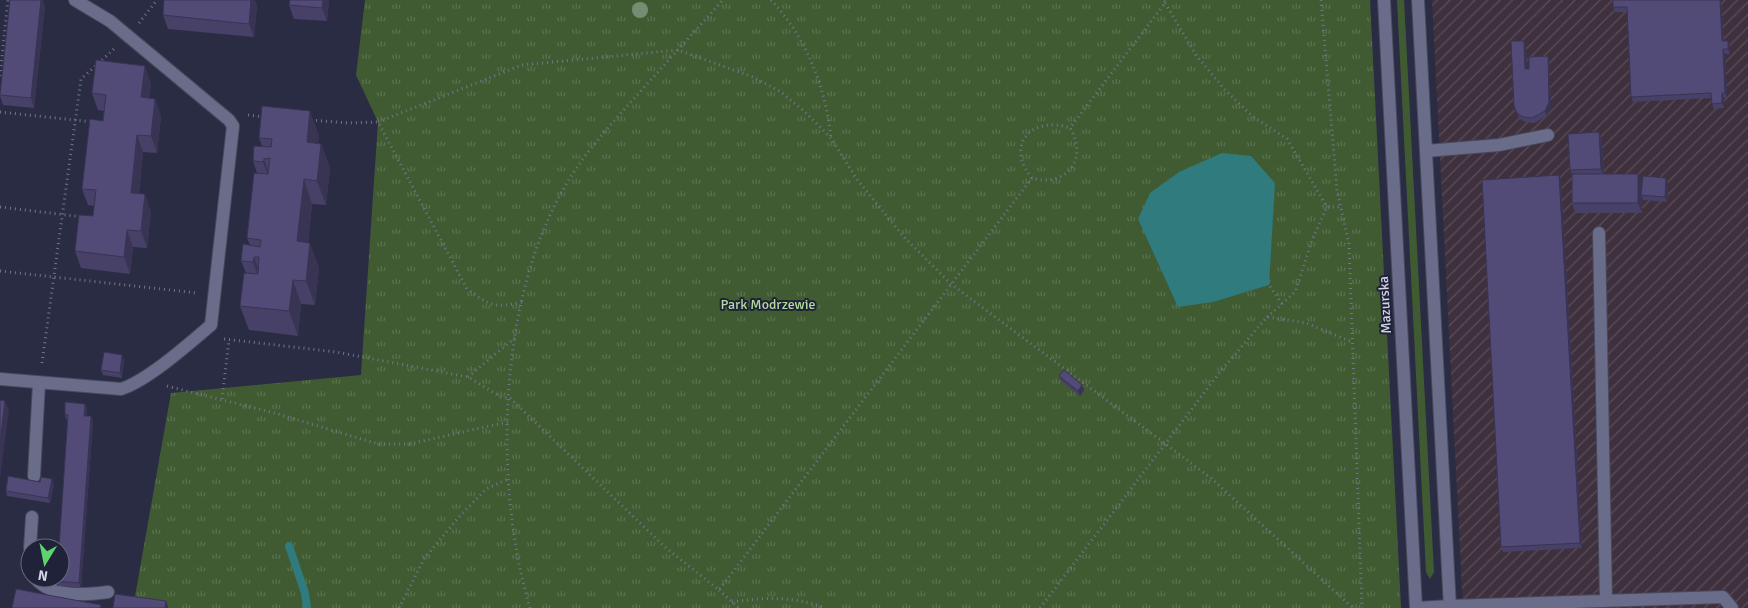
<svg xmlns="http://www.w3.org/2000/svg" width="1748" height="608" viewBox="0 0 1748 608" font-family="Signika,sans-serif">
  <defs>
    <pattern id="industrial-furrows" width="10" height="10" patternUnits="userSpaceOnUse" patternTransform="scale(1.25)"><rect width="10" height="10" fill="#3f303d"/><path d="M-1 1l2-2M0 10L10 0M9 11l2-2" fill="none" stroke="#5a4d59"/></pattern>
    <pattern id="park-tufts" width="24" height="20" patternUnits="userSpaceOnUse" patternTransform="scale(1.25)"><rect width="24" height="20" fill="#405b32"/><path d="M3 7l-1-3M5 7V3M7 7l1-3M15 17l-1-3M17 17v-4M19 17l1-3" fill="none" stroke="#5b7250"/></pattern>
  </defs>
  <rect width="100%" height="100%" fill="#2a2c44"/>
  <!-- industrial -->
  <path fill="url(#industrial-furrows)" d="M1432 0H1748V608H1463Z"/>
  <!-- grass -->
  <path fill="#405b32" d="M1397 0H1404L1434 572 1430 579 1426 572Z"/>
  <!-- park -->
  <path fill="url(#park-tufts)" d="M365 0H1370L1401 608H168V606L134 602 171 393 361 375 378 122 356 75Z"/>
  <!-- water -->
  <path fill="#2f7b7d" d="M1222 153 1251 156 1275 183 1269 285 1213 302 1178 307 1138 219 1150 193 1179 172Z"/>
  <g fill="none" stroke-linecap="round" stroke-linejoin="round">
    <!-- stream -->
    <path stroke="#2f7b7d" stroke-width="8" d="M289 546 305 593 307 608"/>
    <!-- service casing -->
    <g stroke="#48495e" stroke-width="14">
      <path id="service" d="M1426 151 1499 145 1548 135
        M1599 233 1606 601
        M0 379 121 389C147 381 190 343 211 325L233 126 229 120 110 21 75 0
        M34 476 39 383
        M30 548 32 517
        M35 578C52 598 85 595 108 592
        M1450 606 1723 597 1732 608"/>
    </g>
    <!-- secondary casing -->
    <g stroke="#48495e" stroke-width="14">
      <path id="secondary" d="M1384 0 1416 608
        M1418 0 1450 608
        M1418 608 1450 606"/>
    </g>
    <!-- path -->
    <path stroke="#73758a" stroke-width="3" stroke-dasharray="1 4" stroke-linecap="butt" d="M771 0C806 37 826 88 831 138
      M1321 0 1337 190 1349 244 1362 608
      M1165 3 1196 55 1225 90 1252 116 1287 139 1327 207H1341
      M139 23 157 0
      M0 76 8 0
      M0 112 93 122
      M248 115 265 117
      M311 120 348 123 378 122 467 289C489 305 494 309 522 302
      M378 122 522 65 678 50 753 77 781 92 804 111 831 138 856 178 903 236 951 284 1211 478 1353 608
      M1032 178C1004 145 1032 115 1070 128
      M0 207 83 217
      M0 271 197 293
      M1282 304 1295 292 1313 238 1327 207
      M1267 317 1282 304 1269 285
      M224 339 336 352 468 377 501 397 510 398 665 547 719 590 1032 178C1066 188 1089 159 1070 128L1165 3 1164 0
      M42 363 81 79 114 49
      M468 377 516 337
      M167 386 278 414 378 444H409L508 422
      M222 399 229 340
      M719 590 739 608
      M732 602C765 597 793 596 825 608
      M399 608 424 559 458 518 486 489 508 479
      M530 608C493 485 498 301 564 188 584 153 612 123 639 93 667 62 695 31 723 0
      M1040 608 1220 372 1267 317 1306 323 1352 342"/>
    <!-- service -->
    <use href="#service" stroke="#6a6d89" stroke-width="12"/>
    <!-- secondary -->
    <use href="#secondary" stroke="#6a6d89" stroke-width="12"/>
  </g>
  <!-- trees -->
  <circle fill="#748e73" cx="640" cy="10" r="8"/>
  <!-- wall -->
  <path fill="#474067" d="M290 0H329L327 21 294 19 289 5Z
    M1721 0 1724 41 1730 46V54H1725L1727 98H1724V108L1714 109 1712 104V98L1633 102 1631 97 1627 12H1615L1613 7Z
    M257 5 254 37 168 29 163 15Z
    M45 6 34 108 3 105 0 96V92Z
    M1526 46 1527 69H1529L1548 56 1549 61 1551 107 1547 116 1534 123 1525 122 1519 118 1514 106Z
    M151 83 149 98 155 99 161 116 157 153 143 152 139 194 151 211 147 248 133 247 130 274 81 268 75 251 93 216 94 206 88 205 82 189 103 121 104 111 98 110 92 93Z
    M1599 132 1602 142 1604 174H1638L1642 184 1668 183 1667 202 1643 200 1642 196V213H1575L1572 203V175L1570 170Z
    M319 135 318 143 321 144 330 168 326 205 312 204 308 243 319 267 315 305 301 304 298 336 249 330 240 306 246 273 241 261 250 245 247 238 257 173 253 161 262 146 259 138Z
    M1559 175 1561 180 1582 548 1503 552 1501 547Z
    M122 355 124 360 122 378 103 375 101 370Z
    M1059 376 1082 385 1084 390 1080 396 1061 381Z
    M85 404 87 409 86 416H91L93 421 81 588 57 586 55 581 60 578 68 420 66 419 65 414Z
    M54 484 50 503 7 496 6 491Z"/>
  <!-- shaded-wall -->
  <path fill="#393454" d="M41 0H43L45 6 34 108 31 98Z
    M251 0H255L257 5 254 37 249 24Z
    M323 0H329L327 21 322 8Z
    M1720 0H1721L1724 46 1722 41Z
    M1524 41 1526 46 1527 74 1525 69Z
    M1728 41 1730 46V54L1728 49Z
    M1723 49 1725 54 1727 98 1725 93Z
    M1548 56 1549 61 1551 107 1547 116 1545 111Z
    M145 66 151 83 148 114 141 97Z
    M1722 93 1724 98V108L1722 103Z
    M155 99 161 116 157 153 151 136Z
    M310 111 319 135 315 166 307 142Z
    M1599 132 1602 142 1604 179 1601 169Z
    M137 135 143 152 137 210 131 193Z
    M321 144 330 168 326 205 317 181Z
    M264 159 272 183V186L263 162Z
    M1638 174 1642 184V213L1638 203Z
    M1559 175 1561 180 1582 548 1580 543Z
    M1666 178 1668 183 1667 202 1665 197Z
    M304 179 312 204 305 266 297 241Z
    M145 194 151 211 147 248 141 231Z
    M127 230 133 247 130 274 124 257Z
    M310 243 319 267 315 305 306 281Z
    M254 257 263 281 262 286 253 262Z
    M293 280 301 304 298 336 289 311Z
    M122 355 124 360 122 378 120 373Z
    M1082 385 1084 390 1080 396 1078 391Z
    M5 401 9 410 0 479V442Z
    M85 404 87 409 86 421 84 416Z
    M91 416 93 421 81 588 79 583Z
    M52 479 54 484 50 503 48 498Z
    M166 601 168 606V608H165Z"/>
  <!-- building -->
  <path fill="#524b78" stroke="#393454" d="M10 0H41L31 98 0 95Z
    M164 0H251L249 24 163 15Z
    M290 0H323L322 8 289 5Z
    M1613 0H1720L1722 41H1728V49H1723L1725 93H1722V103L1712 104 1711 93 1631 97 1627 7H1613Z
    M1511 41H1524L1525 69H1529V57L1548 56 1549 102 1545 111 1532 118 1523 117 1517 113 1514 106Z
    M96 60 145 66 141 97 155 99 151 136 137 135 131 193 145 194 141 231 127 230 124 257 75 251 79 215 93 216 96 190 82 189 90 119 103 121 106 95 92 93Z
    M262 106 310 111 307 142 321 144 317 181 304 179 297 241 310 243 306 281 293 280 289 311 240 306 244 273 258 274 259 257H254L253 262 241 261 243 244 260 247 261 240 247 238 254 173 268 174 270 158 264 159 263 162 253 161 254 146 271 147 272 139 259 138Z
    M1599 132 1601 169 1570 170 1568 134Z
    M1572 174H1638V203H1572Z
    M1559 175 1580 543 1501 547 1482 180Z
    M1643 176 1666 178 1665 197 1641 195Z
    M104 352 122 355 120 373 101 370Z
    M1064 370 1082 385 1078 391 1059 376Z
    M0 400 5 401 0 442Z
    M65 402 85 404 84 416H91L79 583 55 581 56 578H60V548H59L68 415 65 414Z
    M8 476 40 482 41 477 52 479 48 498 6 491Z
    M16 589 101 605 100 608H12Z
    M115 594 166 601 165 608H113Z"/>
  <g text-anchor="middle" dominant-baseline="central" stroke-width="4" stroke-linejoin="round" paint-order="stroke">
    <!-- park labels -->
    <g font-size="14" fill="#b0de99" stroke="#202239">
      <text x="768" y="304">Park Modrzewie</text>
    </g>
    <!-- street labels -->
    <g font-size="14" fill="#d2d4e4" stroke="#202239">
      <text transform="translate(1385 305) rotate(-93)">Mazurska</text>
    </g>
  </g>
  <!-- north arrow -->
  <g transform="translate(45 563) rotate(190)"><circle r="24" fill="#202239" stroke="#67697d"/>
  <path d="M0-4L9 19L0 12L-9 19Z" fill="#5ed56c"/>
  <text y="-8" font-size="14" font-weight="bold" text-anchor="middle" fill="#d2d4e4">N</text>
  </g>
</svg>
